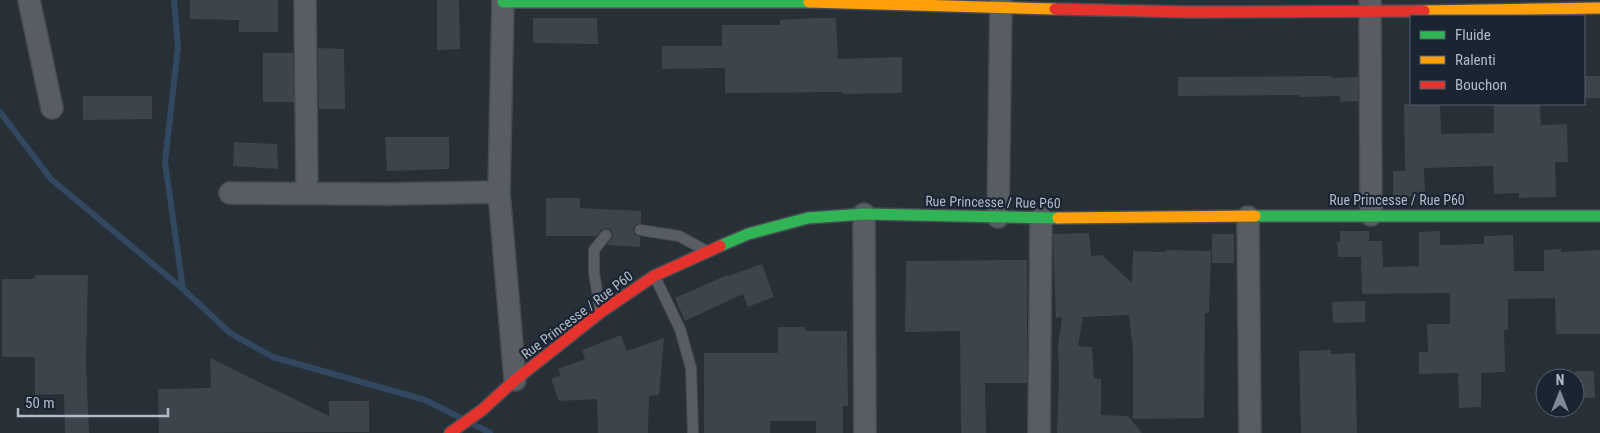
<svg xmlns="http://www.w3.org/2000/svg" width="1600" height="433" viewBox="0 0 1600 433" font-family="'Roboto Condensed',sans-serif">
  <rect width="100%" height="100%" fill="#272f37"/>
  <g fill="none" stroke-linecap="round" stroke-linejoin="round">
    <!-- stream -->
    <path stroke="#324861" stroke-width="6" d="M174 0 178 47 165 162 183 289 230 333 273 357 425 400 459 417
      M0 112 51 179 183 289
      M475 425 490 433"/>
  </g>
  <!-- building -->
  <path fill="#3e444b" d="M190 0H278V32H239V20L190 19Z
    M437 0H459L460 49 437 50Z
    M533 18H597L598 44 533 43Z
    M813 18H836L838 59 902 57V93L842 94V92L725 93V68L662 69V46H722V25H780V20Z
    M318 48 344 49 345 109H319Z
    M263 53H293L294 102H263Z
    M1332 76V78L1358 77V101L1340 102V96L1299 97V95L1178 96V77Z
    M1584 76H1600V98H1584Z
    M83 96H152V119L83 120Z
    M1404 104H1440L1441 134 1494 133V104H1540L1541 125 1567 124 1568 162H1555L1556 197 1519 198V193L1494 194 1493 166 1424 168 1425 196 1393 197V171H1405Z
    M385 137H449V169L387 171Z
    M234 142 277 144 278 169 233 166Z
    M546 198H580V208L641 211V223L635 225 633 229 635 235 640 237V247L607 245 613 236 611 230 607 228 601 230 597 236H546Z
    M1340 231H1369V241H1382L1383 267 1419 266V232L1440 231V245L1484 244V236L1513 235 1514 271H1544V250L1561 249V252L1600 250V334H1556L1555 298 1508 299V330H1504L1505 372 1481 373V407L1459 408 1458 373 1419 374V352H1428L1427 324H1450V293L1362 294 1361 257H1338L1337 242H1340Z
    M1089 233 1091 256 1102 255 1132 283 1133 251 1165 252V250L1211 251 1209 313H1205L1204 418 1133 419V350L1129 315 1083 317 1078 346 1092 347 1094 378 1101 379V415L1128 416 1142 433H1057L1059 376 1058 346 1062 317 1056 318 1053 234Z
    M1212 234H1234V263H1212Z
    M1027 260V383H985L986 433H961L960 331 905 332 906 261Z
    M762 264 774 297 748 307 743 294 685 321 675 298 727 275 728 276Z
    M35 275H88L86 363 89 433H65L64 394 35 395V357H2V279H35Z
    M1365 301V322L1333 323 1332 302Z
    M778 327H805V331H847L848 406H843V433H816V421H770V433H704V353H778Z
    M621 335 627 351 664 338 659 395 649 396 648 433H598L597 399 559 401 551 379 561 375 558 369 585 359 582 350Z
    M1331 350V354L1355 353 1357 433H1301L1299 351Z
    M210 358 329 416V401H369V432L159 433 158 389 211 388Z
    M1575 371H1594L1595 398H1575Z"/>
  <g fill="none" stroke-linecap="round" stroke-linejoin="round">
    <!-- lane casing -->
    <g stroke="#454b51" stroke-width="12">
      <path id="lane" d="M640 230 679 236 703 249
        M655 277 680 329 691 368 693 433
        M600 309 594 273V250L606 235"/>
    </g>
    <!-- street casing -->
    <g stroke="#454b51" stroke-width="24">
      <path id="street" d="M29 0 52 108
        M305 0 307 193
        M503 0 499 192 515 380
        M1370 0 1371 215
        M230 193 390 194 499 192
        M864 214 865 433
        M998 217 1001 0
        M1248 217 1250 433
        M1039 433 1041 218"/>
    </g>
    <!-- fast casing -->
    <g stroke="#454b51" stroke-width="14">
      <path id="fast" d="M503 2H809
        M1255 216H1600
        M720 246 748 234 808 218 864 214 1058 218"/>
    </g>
    <!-- slow casing -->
    <g stroke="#454b51" stroke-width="14">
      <path id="slow" d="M809 2 1055 9
        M1424 11 1600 8
        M1058 218 1255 216"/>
    </g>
    <!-- jam casing -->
    <g stroke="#454b51" stroke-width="14">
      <path id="jam" d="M1055 9 1188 12 1424 11
        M450 433 482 410 515 380 601 312 654 276 720 246"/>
    </g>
    <!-- lane -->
    <use href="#lane" stroke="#585d64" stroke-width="10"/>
    <!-- street -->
    <use href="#street" stroke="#585d64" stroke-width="21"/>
    <!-- fast -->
    <use href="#fast" stroke="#30b455" stroke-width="11"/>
    <!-- slow -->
    <use href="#slow" stroke="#ff9f0a" stroke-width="11"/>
    <!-- jam -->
    <use href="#jam" stroke="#e5322d" stroke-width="11"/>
  </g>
  <g text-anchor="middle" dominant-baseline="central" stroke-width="4.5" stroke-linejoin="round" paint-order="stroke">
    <!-- street labels -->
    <g font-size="14" fill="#b0bac8" stroke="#1a2531">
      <text x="1397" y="200">Rue Princesse / Rue P60</text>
      <text transform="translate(993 202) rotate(1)">Rue Princesse / Rue P60</text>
      <text transform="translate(577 315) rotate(-37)">Rue Princesse / Rue P60</text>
    </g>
  </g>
  <!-- legend -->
  <rect x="1410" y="15" width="175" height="90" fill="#1a2531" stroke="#56616d"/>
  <rect x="1420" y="31" width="25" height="8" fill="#30b455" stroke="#56616d"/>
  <text x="1455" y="40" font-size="15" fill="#b0bac8">Fluide</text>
  <rect x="1420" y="56" width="25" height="8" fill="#ff9f0a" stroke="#56616d"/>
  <text x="1455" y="65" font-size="15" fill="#b0bac8">Ralenti</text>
  <rect x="1420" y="81" width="25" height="8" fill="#e5322d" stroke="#56616d"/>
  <text x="1455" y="90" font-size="15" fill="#b0bac8">Bouchon</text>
  <!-- north arrow -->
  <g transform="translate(1560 393)"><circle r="24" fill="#1a2531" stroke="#56616d"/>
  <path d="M0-4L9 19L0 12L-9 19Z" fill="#808995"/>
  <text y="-8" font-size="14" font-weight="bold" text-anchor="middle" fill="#b0bac8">N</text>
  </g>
  <!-- scale -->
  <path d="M18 408v8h150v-8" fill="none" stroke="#b0bac8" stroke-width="2.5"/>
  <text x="25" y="408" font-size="15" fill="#b0bac8" stroke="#1a2531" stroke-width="4" paint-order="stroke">50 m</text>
</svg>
